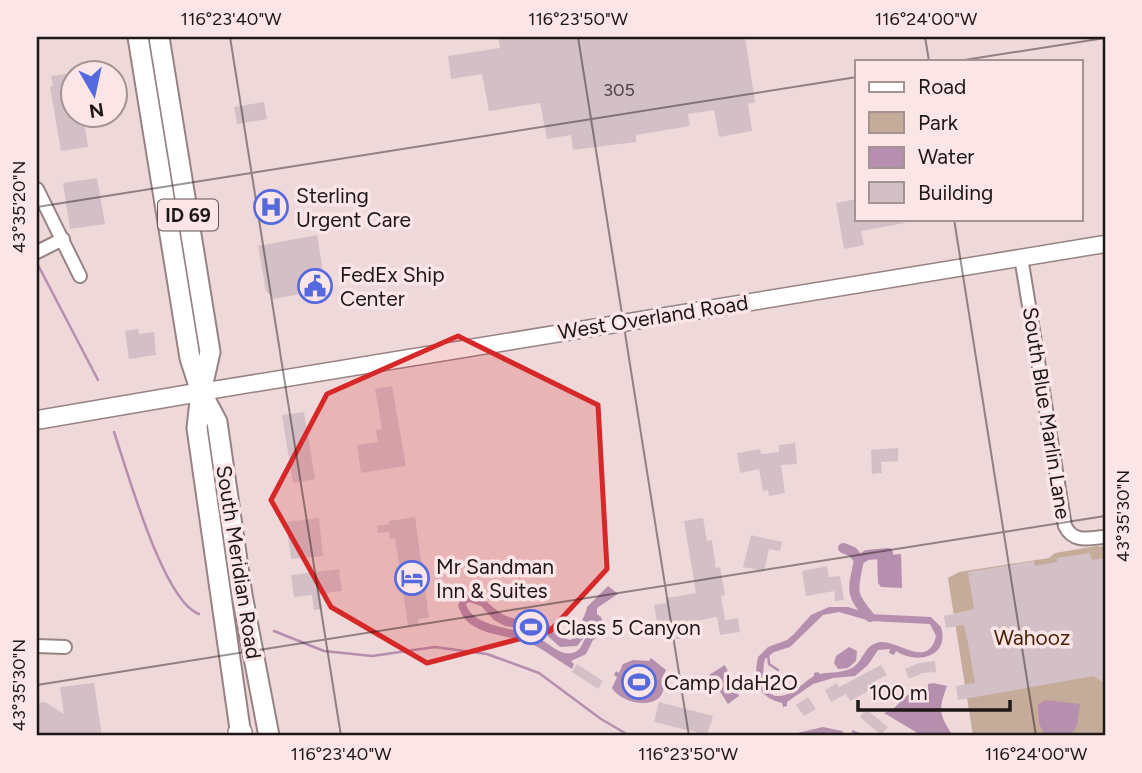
<svg xmlns="http://www.w3.org/2000/svg" width="1142" height="773" viewBox="0 0 1142 773" font-family="Figtree,sans-serif">
  <rect width="100%" height="100%" fill="#eed8d9"/>
  <!-- green -->
  <path fill="#c5ab9a" d="M1096 546 1105 547V736H973L948 578 959 572 1049 558 1055 553Z"/>
  <!-- water -->
  <path fill="#b68eae" fill-rule="evenodd" d="M901 554 902 588 881 587 878 583 877 556Z
    M608 586 618 594 597 608V614L601 617 605 627 602 634 593 640 586 654 571 661 574 664 572 669C559 661 547 652 534 645 510 633 466 638 458 605L465 594C486 593 491 611 509 617 521 621 537 618 548 624 557 630 559 638 571 640 575 636 587 612 587 607ZM469 602 481 606 494 620 505 626 542 631 560 647 577 646 586 635 587 624 590 621 596 623 597 626C595 629 591 631 589 633 582 640 583 651 572 653 558 656 545 639 533 635 515 628 472 627 466 604Z
    M829 607H848L870 614 931 617 941 627C950 657 917 665 896 651L894 655 889 653 890 649 878 650 868 665 855 676 833 678 813 684 787 702V706L783 707 782 703C758 698 753 680 758 657L768 647 787 640 794 634 811 615ZM839 612 870 621 930 624 936 636C928 670 899 640 880 642 863 645 865 660 852 668 844 673 829 672 820 674L818 672 814 673V676C805 681 796 692 785 695 763 702 761 673 765 659L774 652 790 647 823 615Z
    M849 647 857 651 856 661 848 668 838 669 834 663 836 656Z
    M651 658 666 670 662 678C673 711 624 708 612 688L617 677 614 675 616 671 619 673 623 664 633 660 649 661Z
    M725 665 739 696 728 704 719 690 707 693 703 686 705 682 712 681 709 675Z
    M933 683 947 686C938 711 939 714 953 736H919L916 732 884 713 893 709 914 689 918 687 925 692 928 689V684Z
    M1045 700 1080 704 1077 726 1070 736 1044 734 1039 723 1038 705Z
    M823 727 842 731 846 735 852 734V730L869 736H785L786 733 793 734Z"/>
  <g fill="none" stroke-linecap="round" stroke-linejoin="round">
    <!-- stream -->
    <path stroke="#b68eae" stroke-width="2.5" d="M38 265 98 380
      M114 432C127 470 163 601 199 614
      M274 631 324 651 372 656 435 647 487 654 539 673 601 719 630 736
      M768 654 769 664 778 670"/>
    <!-- canal -->
    <path stroke="#b68eae" stroke-width="10" d="M843 548 853 552 859 560
      M870 617C849 593 853 590 859 560L867 555 888 553 890 570"/>
  </g>
  <!-- building -->
  <path fill="#d3c0c7" d="M498 37H745L755 102 748 104 752 131 719 137 714 110 688 114 690 126 636 135V142L573 150 571 135 547 139 540 103 489 111 482 74 451 79 448 56 500 48Z
    M73 73 74 116H83L88 147 61 151 50 87 53 86 51 76Z
    M264 102 267 119 237 124 234 107Z
    M97 178 105 224 70 229 63 183Z
    M857 199V219H905V223L861 231 864 245 844 249 836 203Z
    M317 235 326 289 274 299 266 291 258 246Z
    M138 329 139 334 154 332 156 355 129 359 125 331Z
    M392 386 406 466 361 473 357 445 378 442 376 430 382 429 375 389Z
    M304 412 315 479 293 483 282 415Z
    M795 443 797 464 781 465 785 493 769 496 768 490 763 491 759 469 740 473 737 453 760 449 761 454 779 452V445Z
    M898 448V461L881 462 882 473 872 474 871 450Z
    M415 517 429 618 418 619V624L408 626 395 538 390 539 389 532 378 533 377 526 389 524V521Z
    M319 518 323 556 291 559 286 522Z
    M703 518 707 541 712 540 716 568 720 567 725 595 721 596 725 620 738 618 740 632 720 635 717 617 695 621V623L691 624 693 637 676 639 674 627 658 628 654 605 666 603V598L696 593 684 521Z
    M751 535 782 542 780 551 769 549 764 571 743 567Z
    M1090 553 1092 560 1104 558 1105 568V684L1094 676 958 700 956 686 975 683 968 643 964 625 946 628 944 616 974 609 968 572 1034 561 1035 566 1057 562V558Z
    M827 566 829 577 840 576 844 600 835 601 834 591 806 596 802 571Z
    M339 569 342 591 320 594 322 609 314 610 312 595 294 597 291 575Z
    M935 661 936 672 922 673 909 679 905 669 919 663Z
    M577 664 603 681 598 689 572 672Z
    M881 665 887 675 873 682 876 687 850 701 846 694 831 702 825 690 837 683 839 687Z
    M94 683 102 736H37V703L45 702 64 714 60 687Z
    M808 697 816 709 804 716 796 705Z
    M659 702 713 716 707 735 654 722Z
    M866 709 888 727 881 735 860 717Z"/>
  <g fill="none" stroke-linecap="round" stroke-linejoin="round">
    <!-- minor casing -->
    <g stroke="#978384" stroke-width="16">
      <path id="minor" d="M37 189 80 276
        M37 252 63 239
        M1021 257 1065 526C1073 542 1086 539 1102 537
        M37 646 65 647"/>
    </g>
    <!-- tertiary casing -->
    <g stroke="#978384" stroke-width="19">
      <path id="tertiary" d="M201 392 1105 244"/>
    </g>
    <!-- secondary casing -->
    <g stroke="#978384" stroke-width="21">
      <path id="secondary" d="M37 420 201 392"/>
    </g>
    <!-- primary casing -->
    <g stroke="#978384" stroke-width="23">
      <path id="primary" d="M138 37 190 358 201 392 217 422 242 595 269 736
        M159 37 210 352 201 392 197 428 241 736"/>
    </g>
    <!-- motorway casing -->
    <g stroke="#978384" stroke-width="26">
      <path id="motorway" d="M240 736V733"/>
    </g>
    <!-- minor -->
    <use href="#minor" stroke="#fff" stroke-width="12"/>
    <!-- tertiary -->
    <use href="#tertiary" stroke="#fff" stroke-width="16"/>
    <!-- secondary -->
    <use href="#secondary" stroke="#fff" stroke-width="18"/>
    <!-- primary -->
    <use href="#primary" stroke="#fff" stroke-width="19"/>
    <!-- motorway -->
    <use href="#motorway" stroke="#fff" stroke-width="23"/>
  </g>
  <!-- marked area -->
  <path fill="#d62828" fill-opacity="0.2" stroke="#d62828" stroke-width="5" stroke-linejoin="round" d="M458 336 598 405 607 569 550 631 427 663 331 607 271 500 327 394Z"/>
  <!-- ticks -->
  <path fill="none" stroke="#1e1717" stroke-width="2" stroke-opacity="0.45" d="M230 37 341 736M578 37 689 736M925 37 929 61M958 61 1105 38M37 207 857 77M954 219 1036 736M37 685 1105 516"/>
  <!-- icons -->
  <defs>
    <g id="hospital-ring" transform="scale(1.75)"><circle r="9.5" fill="#fbe5e6" stroke="#5569df" stroke-width="1.5"/><path d="M-5-5h3v3.5h4V-5h3V5h-3V1.5h-4V5h-3Z" fill="#5569df"/></g>
    <g id="civic-ring" transform="scale(1.75)"><circle r="9.5" fill="#fbe5e6" stroke="#5569df" stroke-width="1.5"/><path d="M-.6-6.5H3V-4.5H.6V-3L4-1V1h2V6H-6V1h2V-1L-.6-3ZM-1.2 2.5V6h2.4V2.5Z" fill="#5569df"/></g>
    <g id="hotel-ring" transform="scale(1.75)"><circle r="9.5" fill="#fbe5e6" stroke="#5569df" stroke-width="1.5"/><path d="M-6-4.5h1.5V1H6V5H4.5V3h-9V5H-6ZM-4 0a1.8 1.8 0 1 1 3.6 0ZM.5 0V-2.5h3Q6-2.5 6 0Z" fill="#5569df"/></g>
    <g id="stadium-ring" transform="scale(1.75)"><circle r="9.5" fill="#fbe5e6" stroke="#5569df" stroke-width="1.5"/><path d="M0-5a6.5 5 0 1 0 0 10a6.5 5 0 1 0 0-10ZM-3.5-1.8h7v3.6h-7Z" fill="#5569df"/></g>
  </defs>
  <g fill-rule="evenodd">
    <use href="#hospital-ring" x="271" y="207"/>
    <use href="#civic-ring" x="315" y="286"/>
    <use href="#hotel-ring" x="412" y="578"/>
    <use href="#stadium-ring" x="531" y="627"/>
    <use href="#stadium-ring" x="639" y="682"/>
  </g>
  <g text-anchor="middle" dominant-baseline="central" stroke-width="7" stroke-linejoin="round" paint-order="stroke">
    <!-- number labels -->
    <g font-size="18" fill="#4b4143">
      <text x="619" y="90">305</text>
    </g>
    <!-- shield labels -->
    <rect fill="#fbe5e6" stroke="#605555" stroke-width="2" x="158" y="199.5" width="60" height="31" rx="5"/>
    <g font-size="19" font-weight="bold" fill="#1e1717">
      <text x="188" y="215">ID 69</text>
    </g>
    <!-- poi labels -->
    <g font-size="21" fill="#1e1717" stroke="#fbe5e6" text-anchor="start">
      <text x="296" y="195">Sterling<tspan x="296" dy="24">Urgent Care</tspan></text>
      <text x="340" y="274">FedEx Ship<tspan x="340" dy="24">Center</tspan></text>
      <text x="436" y="566">Mr Sandman<tspan x="436" dy="24">Inn &amp; Suites</tspan></text>
      <text x="556" y="627">Class 5 Canyon</text>
      <text x="664" y="682">Camp IdaH2O</text>
    </g>
    <!-- street labels -->
    <g font-size="21" fill="#1e1717" stroke="#fbe5e6">
      <text transform="translate(653 317) rotate(-9)">West Overland Road</text>
      <text transform="translate(1047 413) rotate(81)">South Blue Marlin Lane</text>
      <text transform="translate(239 562) rotate(81)">South Meridian Road</text>
    </g>
    <!-- park labels -->
    <g font-size="21" fill="#471f00" stroke="#fbe5e6">
      <text x="1032" y="637">Wahooz</text>
    </g>
  </g>
  <!-- border -->
  <rect width="1142" height="773" fill="none" stroke="#fbe5e6" stroke-width="77"/>
  <!-- legend -->
  <rect x="855" y="60" width="228" height="161" fill="#fbe5e6" stroke="#a39393" stroke-width="2"/>
  <rect x="869" y="82" width="35" height="10" fill="#ffffff" stroke="#a39393" stroke-width="2"/>
  <text x="918" y="94" font-size="21" fill="#1e1717">Road</text>
  <rect x="869" y="112" width="35" height="21" fill="#c5ab9a" stroke="#a39393" stroke-width="2"/>
  <text x="918" y="130" font-size="21" fill="#1e1717">Park</text>
  <rect x="869" y="147" width="35" height="21" fill="#b68eae" stroke="#a39393" stroke-width="2"/>
  <text x="918" y="164" font-size="21" fill="#1e1717">Water</text>
  <rect x="869" y="182" width="35" height="21" fill="#d3c0c7" stroke="#a39393" stroke-width="2"/>
  <text x="918" y="200" font-size="21" fill="#1e1717">Building</text>
  <!-- north arrow -->
  <g transform="translate(94 94) rotate(171)"><circle r="33" fill="#fbe5e6" stroke="#a39393" stroke-width="2"/>
  <path d="M0-5L12 26L0 18L-12 26Z" fill="#5569df"/>
  <text y="-10" font-size="19" font-weight="bold" text-anchor="middle" fill="#1e1717">N</text>
  </g>
  <!-- scale -->
  <path d="M858 700v10h152v-10" fill="none" stroke="#1e1717" stroke-width="3.5"/>
  <text x="869" y="700" font-size="21" fill="#1e1717" stroke="#fbe5e6" stroke-width="5" paint-order="stroke">100 m</text>
  <rect x="38" y="38" width="1066" height="696" fill="none" stroke="#1e1717" stroke-width="2.5"/>
  <g font-size="18" text-anchor="middle" fill="#1e1717">
    <text x="231" y="25">116°23'40"W</text>
    <text x="578" y="25">116°23'50"W</text>
    <text x="926" y="25">116°24'00"W</text>
    <text transform="translate(19 207) rotate(-90)" y="6">43°35'20"N</text>
    <text transform="translate(1123 516) rotate(-90)" y="6">43°35'30"N</text>
    <text transform="translate(19 685) rotate(-90)" y="6">43°35'30"N</text>
    <text x="341" y="760">116°23'40"W</text>
    <text x="688" y="760">116°23'50"W</text>
    <text x="1036" y="760">116°24'00"W</text>
  </g>
</svg>
